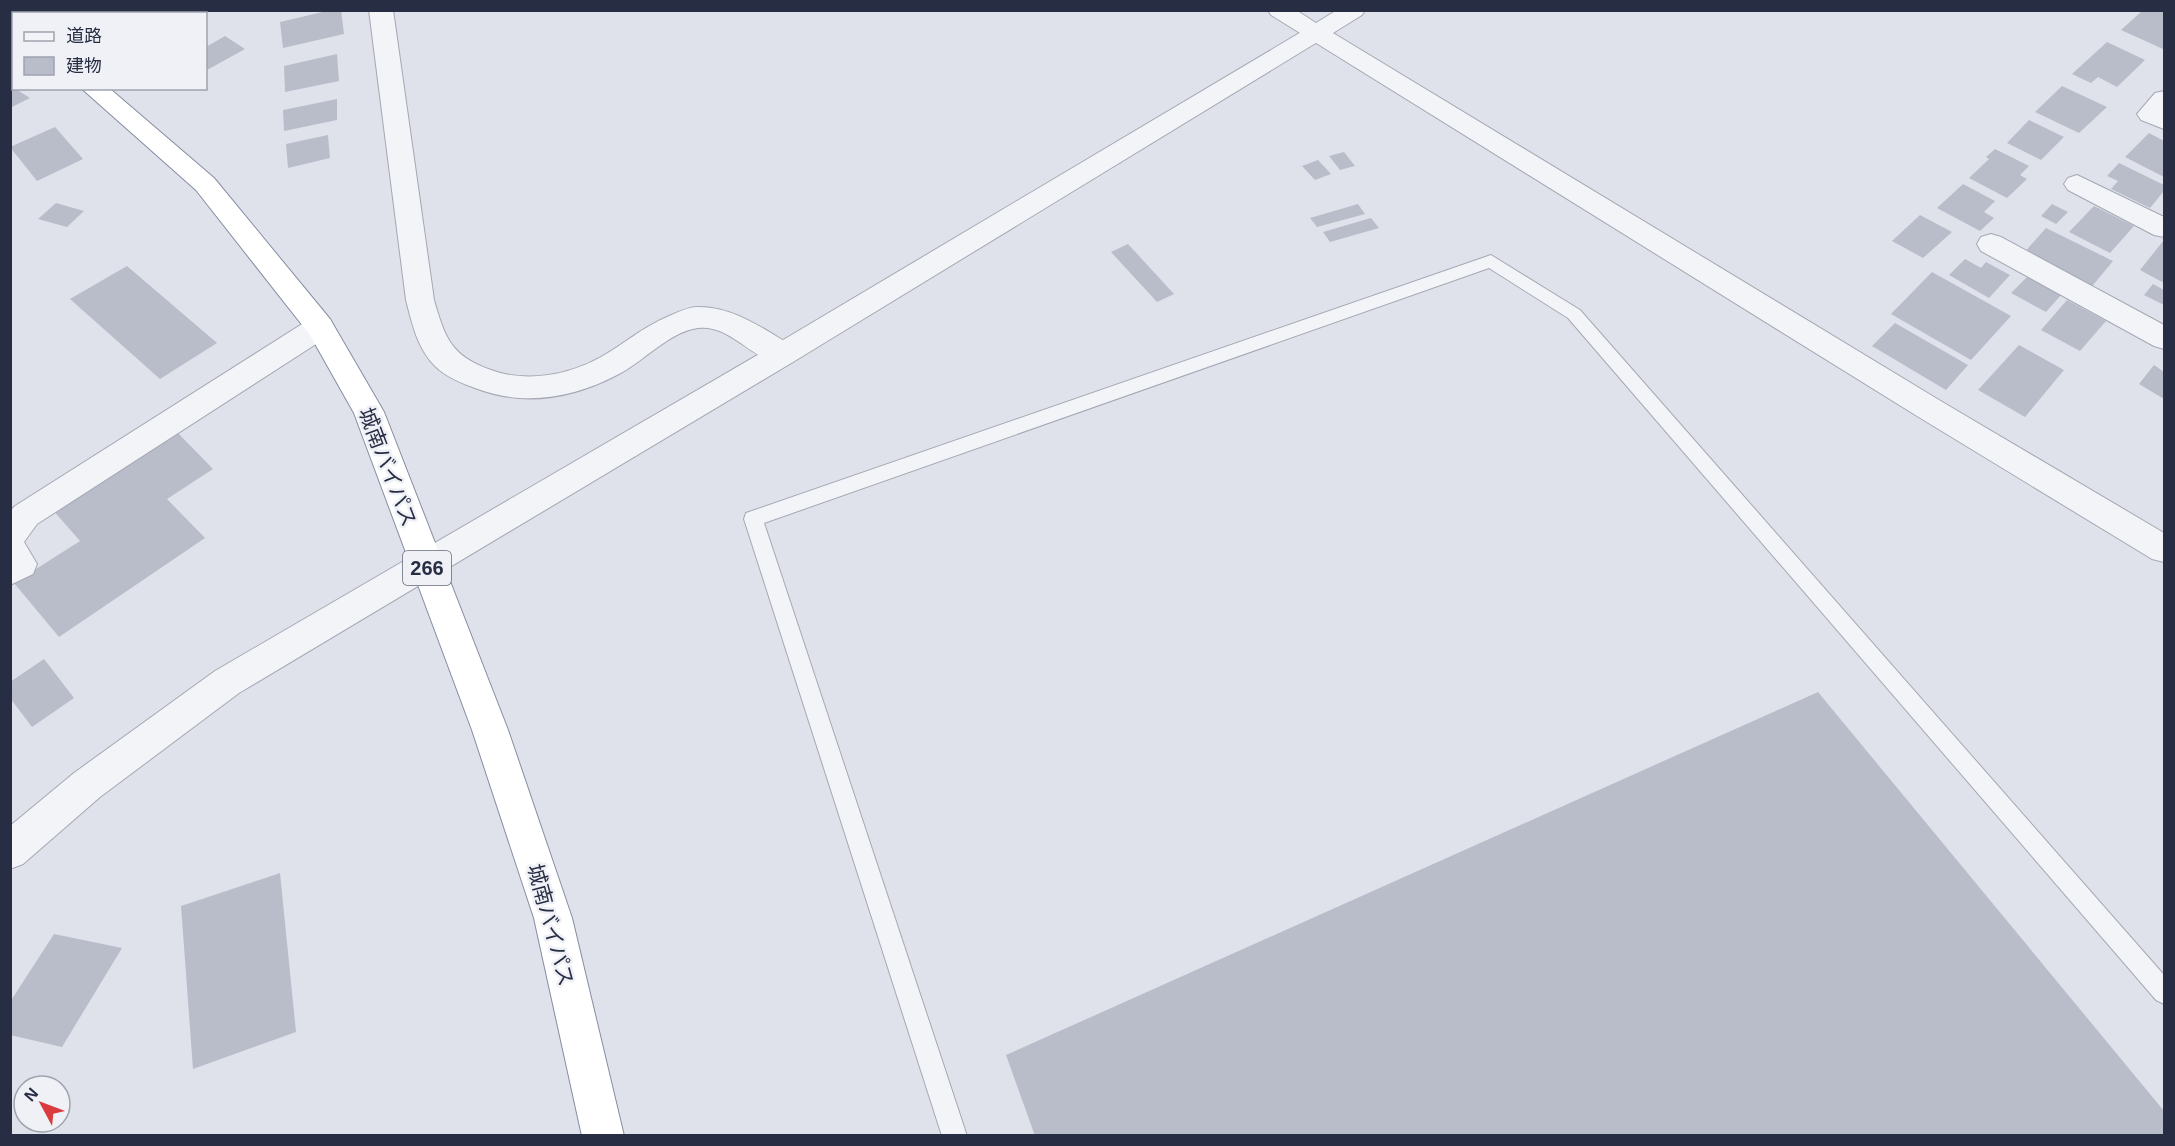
<svg xmlns="http://www.w3.org/2000/svg" width="2175" height="1146" viewBox="0 0 2175 1146" font-family="Arial,'Noto Sans JP',sans-serif">
  <rect width="100%" height="100%" fill="#dfe2ea"/>
  <!-- building -->
  <path fill="#b9bdca" d="M160 10H184L188 14H154Z
    M331 10H341L344 34 283 48 280 22Z
    M2143 10H2164L2163 49 2121 30Z
    M225 36 245 49 207 70 206 47Z
    M2107 42 2145 60 2117 87 2098 77 2091 83 2072 74Z
    M337 54 339 81 285 92 284 66Z
    M10 84 14 88 30 98 10 108Z
    M2062 86 2107 107 2079 133 2035 112Z
    M337 99V120L284 131 283 110Z
    M2029 120 2064 137 2041 160 2007 143Z
    M55 127 83 159 37 181 10 147Z
    M2149 133 2164 141V177L2125 157Z
    M328 135 330 158 288 168 286 144Z
    M1995 149 2029 166 2020 175 2027 179 2007 198 1969 178 1989 159 1986 157Z
    M1344 152 1355 166 1340 170 1329 156Z
    M1318 160 1331 174 1315 180 1302 166Z
    M2119 163 2164 185V191L2150 208 2111 189 2118 181 2107 176Z
    M1963 184 1995 201 1984 212 1994 218 1980 231 1937 208Z
    M56 203 84 211 67 227 38 219Z
    M1358 204 1365 214 1317 227 1310 218Z
    M2052 204 2068 212 2056 224 2041 216Z
    M2094 206 2134 226 2110 253 2069 232Z
    M1920 215 1952 232 1923 258 1892 241Z
    M1371 218 1379 228 1330 242 1323 232Z
    M2046 228 2113 261 2089 290 2022 255Z
    M2164 240V283L2140 270Z
    M1128 244 1174 294 1157 302 1111 252Z
    M1965 259 1981 268 1986 262 2010 275 1989 298 1949 275Z
    M127 266 217 343 160 379 70 299Z
    M1932 272 2011 316 1971 360 1891 314Z
    M2028 276 2062 294 2046 312 2011 293Z
    M2153 284 2164 290V305L2144 295Z
    M2067 300 2106 321 2080 351 2041 330Z
    M1895 323 1968 365 1946 390 1872 346Z
    M2019 345 2064 370 2025 417 1978 390Z
    M2154 365 2164 372V399L2139 384Z
    M176 431 213 469 167 499 205 538 59 637 14 583 80 541 52 509Z
    M44 659 74 698 32 727 10 698V682Z
    M1818 692 2164 1111V1136H1035L1006 1055Z
    M280 873 296 1032 193 1069 181 906Z
    M54 934 122 948 62 1047 10 1035V1002Z"/>
  <g fill="none" stroke-linecap="round" stroke-linejoin="round">
    <!-- service casing -->
    <g stroke="#a4a8b4" stroke-width="2">
      <path id="service" d="M1491 255 1580 310 2164 975V1004L2156 1000 1568 318 1489 268 764 523 967 1136H942L744 519 746 513Z"/>
    </g>
    <!-- minor casing -->
    <g stroke="#a4a8b4" stroke-width="2">
      <path id="minor" d="M369 10H393L434 300C445 338 451 356 491 370 526 383 569 375 601 357 624 344 643 327 667 317 676 313 688 307 697 307 733 306 763 329 793 346L798 354 793 362C759 372 734 323 698 328 669 332 644 361 619 374 574 398 524 407 475 388 461 383 446 377 435 366 417 348 412 323 406 300Z
        M1268 10H1296L1316 23 1337 10H1365L1362 15 1333 33 1939 400 2164 533V562L2152 559 1917 416 1308 38 1271 15Z
        M2164 91V129L2141 120 2137 114 2155 93Z
        M2077 175 2164 217V237L2154 235 2068 190 2064 184 2068 178Z
        M1991 234 2001 237 2164 325V349L2154 346 1981 251 1977 244 1981 237Z
        M320 316 330 319 334 327 330 335 37 524 24 542 37 564 33 574 10 585V511L15 506 310 319Z"/>
    </g>
    <!-- tertiary casing -->
    <g stroke="#a4a8b4" stroke-width="2">
      <path id="tertiary" d="M1316 26 1324 28 1328 33 1324 38 793 362 239 693 100 797 23 864 10 869V826L74 773 215 671 773 346 1308 28Z"/>
    </g>
    <!-- trunk casing -->
    <g stroke="#868da2" stroke-width="2">
      <path id="trunk" d="M10 20 14 21V36L10 35Z
        M81 88H109L214 178 330 319 384 412 508 730 572 918 624 1136H582L534 918 472 730 354 413 310 335 196 190Z"/>
    </g>
    <!-- service -->
    <use href="#service" fill="#f2f4f8" fill-rule="evenodd"/>
    <!-- minor -->
    <use href="#minor" fill="#f2f4f8" fill-rule="evenodd"/>
    <!-- tertiary -->
    <use href="#tertiary" fill="#f2f4f8" fill-rule="evenodd"/>
    <!-- trunk -->
    <use href="#trunk" fill="#fff" fill-rule="evenodd"/>
  </g>
  <g text-anchor="middle" dominant-baseline="central" stroke-width="5" stroke-linejoin="round" paint-order="stroke">
    <!-- shield labels -->
    <rect fill="#eff1f7" stroke="#636878" stroke-width="1.5" x="403" y="551" width="48" height="34" rx="4.5"/>
    <g font-size="20" font-weight="bold" fill="#272d42">
      <text x="427" y="568">266</text>
    </g>
    <!-- street labels -->
    <g font-size="21" fill="#272d42" stroke="#eff1f7">
      <text transform="translate(388 467) rotate(69)">城南バイパス</text>
      <text transform="translate(551 925) rotate(75)">城南バイパス</text>
    </g>
  </g>
  <!-- border -->
  <rect width="2175" height="1146" fill="none" stroke="#272d42" stroke-width="24"/>
  <!-- legend -->
  <rect x="12" y="12" width="195" height="78" fill="#eff1f7" stroke="#9fa3af" stroke-width="1.5"/>
  <rect x="24" y="32" width="30" height="9" fill="#f2f4f8" stroke="#9fa3af" stroke-width="1.5"/>
  <text x="66" y="42" font-size="18" fill="#272d42">道路</text>
  <rect x="24" y="57" width="30" height="18" fill="#b9bdca" stroke="#9fa3af" stroke-width="1.5"/>
  <text x="66" y="72" font-size="18" fill="#272d42">建物</text>
  <!-- north arrow -->
  <g transform="translate(42 1104) rotate(311)"><circle r="28" fill="#eff1f7" stroke="#9fa3af" stroke-width="1.5"/>
  <path d="M0-4.5L10 22L0 15L-10 22Z" fill="#d93b3e"/>
  <text y="-9" font-size="16" font-weight="bold" text-anchor="middle" fill="#272d42">N</text>
  </g>
</svg>
